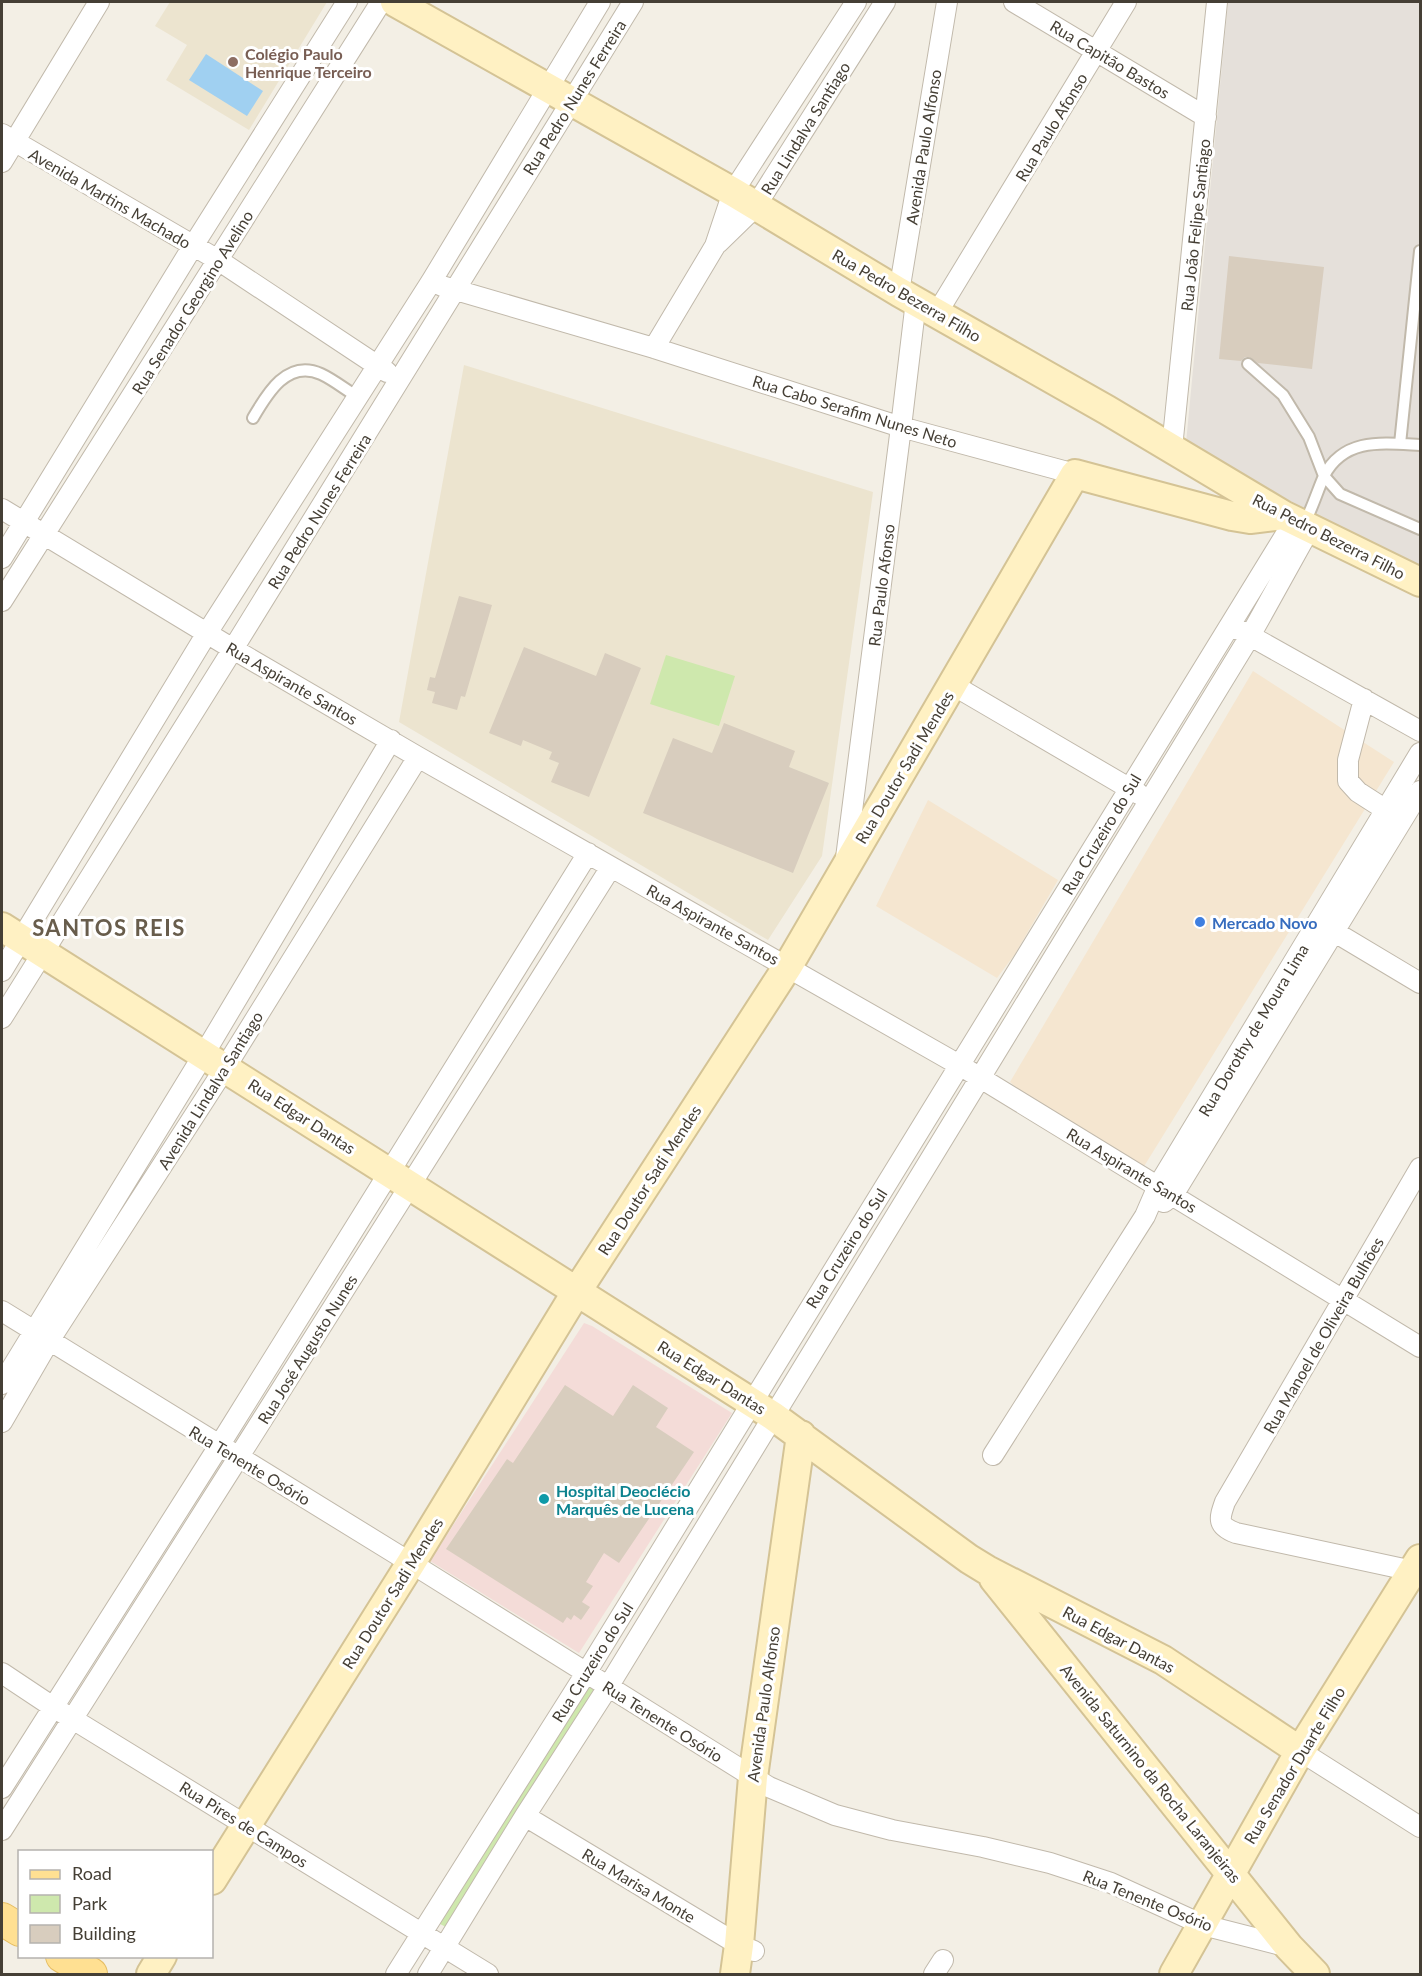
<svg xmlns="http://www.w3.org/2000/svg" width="1422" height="1976" viewBox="0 0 1422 1976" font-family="Lato,sans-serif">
  <rect width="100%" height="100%" fill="#f3efe5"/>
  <!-- commercial -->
  <path fill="#f5e6d0" d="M1253 671 1394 762 1143 1168 1048 1116 1010 1082Z
    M928 800 1058 880 1015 954 997 978 876 906Z"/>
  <!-- industrial -->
  <path fill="#e5e0da" d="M1228 2H1420V565L1305 514 1296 504H1282L1186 443Z"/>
  <!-- education -->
  <path fill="#ece4cf" d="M170 2H327L249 130 166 80 187 45 155 26Z
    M464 365 873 492 822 856 768 940 399 722Z"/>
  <!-- medical -->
  <path fill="#f4dcd8" d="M584 1323 592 1326 732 1413 579 1653 430 1561Z"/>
  <!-- green -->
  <path fill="#cee8ad" d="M666 655 735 676 719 726 650 704Z
    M587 1686 596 1689 450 1929 438 1923Z"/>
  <!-- water -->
  <path fill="#a0d0f1" d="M206 54 263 91 247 116 189 80Z"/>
  <!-- building -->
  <path fill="#d8cdbe" d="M1229 256 1324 267 1312 369 1258 363 1249 357H1245L1241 361 1219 359Z
    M459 596 492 605 465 697 461 696 457 710 432 703 435 692 427 690 430 677 435 678Z
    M524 647 596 676 605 653 641 668 589 797 551 782 559 763 549 759 552 752 523 740 521 746 489 733Z
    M724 723 795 751 789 767 829 783 793 873 643 813 673 738 712 753Z
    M565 1385 613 1416 633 1385 668 1408 656 1427 694 1452 619 1563 604 1553 586 1582 593 1586 582 1602 590 1607 581 1620 574 1615 571 1620 567 1617 563 1623 446 1549 507 1459 513 1463Z"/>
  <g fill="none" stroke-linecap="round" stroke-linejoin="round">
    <!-- lane casing -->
    <g stroke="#c1b9ab" stroke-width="14">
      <path id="lane" d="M1248 364 1283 395 1309 437 1324 476 1340 494 1420 529
        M253 418C267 394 287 359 321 374 334 380 346 390 358 397
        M1400 444 1420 251
        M1304 524C1312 509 1317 492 1324 476 1344 437 1384 443 1420 445"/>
    </g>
    <!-- street casing -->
    <g stroke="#c1b9ab" stroke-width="22">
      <path id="street" d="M1014 2 1206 117
        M2 134 218 260 387 372
        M2 162 99 2
        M718 243 755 207 885 2
        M442 286 654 348 901 427 1075 474
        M899 292 947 2
        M937 313 1126 2
        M654 348 715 246 733 192 856 2
        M1172 448 1217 2
        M2 509 233 649 418 757 961 1066 1420 1347
        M2 558 193 246 347 2
        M2 601 381 2
        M1238 629 1420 731
        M953 685 1139 794
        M1364 699 1348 760V781L1358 792 1386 810
        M846 858 901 427 916 301
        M1323 925 1420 983
        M2 971 207 633 431 282 600 2
        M2 1018 233 649 633 2
        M1420 1168 1225 1502C1219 1519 1217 1526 1236 1533L1413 1571 1420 1576
        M1164 1202 1173 1195 1420 791
        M2 1311 411 1563 769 1787 835 1815 892 1830 983 1847 1050 1863 1111 1883 1203 1925 1289 1947
        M2 1384 204 1054 391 740
        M2 1422 49 1341 225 1068 418 757
        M993 1455 1145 1216 1158 1186 1420 753
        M2 1673 53 1707 488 1974
        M1300 1751 1420 1827
        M2 1788 219 1446 588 853
        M525 1816 739 1945 754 1951
        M2 1830 238 1458 611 867
        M396 1974 586 1673 1294 521
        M428 1974 525 1816 608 1687 1250 636 1310 528
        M934 1974 943 1960"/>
    </g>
    <!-- secondary casing -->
    <g stroke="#d4c395" stroke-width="32">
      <path id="secondary" d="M395 2 733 192 899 292 1107 410 1283 515 1420 582
        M2 927 773 1416 969 1559 987 1570 1163 1660 1300 1751
        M994 1579 1289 1947 1315 1974
        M212 1880 411 1563 577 1291 788 966 1075 474 1232 516 1250 519 1283 515
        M151 1974 162 1956
        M735 1974 739 1945 753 1777 801 1435
        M1174 1974 1300 1751 1420 1559"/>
    </g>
    <!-- primary casing -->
    <g stroke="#e5bd62" stroke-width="34">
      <path id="primary" d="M2 1919 20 1930
        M62 1956 91 1974"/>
    </g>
    <!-- lane -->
    <use href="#lane" stroke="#fff" stroke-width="10"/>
    <!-- street -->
    <use href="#street" stroke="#fff" stroke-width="20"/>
    <!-- secondary -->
    <use href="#secondary" stroke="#fff1c3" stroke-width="28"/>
    <!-- primary -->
    <use href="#primary" stroke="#ffe092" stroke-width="32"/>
  </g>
  <!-- markers -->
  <circle fill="#8d6e63" stroke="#fff" stroke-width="2" cx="233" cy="62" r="6"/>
  <circle fill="#3f7fe0" stroke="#fff" stroke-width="2" cx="1200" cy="922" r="6"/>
  <circle fill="#0f9aa8" stroke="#fff" stroke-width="2" cx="544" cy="1499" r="6"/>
  <g text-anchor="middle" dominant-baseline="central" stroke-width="6" stroke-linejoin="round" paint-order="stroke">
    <!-- education labels -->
    <g font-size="16" font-weight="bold" fill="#785e54" stroke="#fff" text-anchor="start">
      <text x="245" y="53">Colégio Paulo<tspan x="245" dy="18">Henrique Terceiro</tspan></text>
    </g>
    <!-- street labels -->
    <g font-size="16" fill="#453f35" stroke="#fff">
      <text transform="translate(1110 59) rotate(31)">Rua Capitão Bastos</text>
      <text transform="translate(574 97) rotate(-58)">Rua Pedro Nunes Ferreira</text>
      <text transform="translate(1051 127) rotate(-59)">Rua Paulo Afonso</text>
      <text transform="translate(805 128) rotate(-58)">Rua Lindalva Santiago</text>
      <text transform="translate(923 147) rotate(-81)">Avenida Paulo Alfonso</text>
      <text transform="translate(110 198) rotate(30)">Avenida Martins Machado</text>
      <text transform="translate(1195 225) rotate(-84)">Rua João Felipe Santiago</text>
      <text transform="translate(907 295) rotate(30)">Rua Pedro Bezerra Filho</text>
      <text transform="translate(192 302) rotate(-58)">Rua Senador Georgino Avelino</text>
      <text transform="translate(855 411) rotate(17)">Rua Cabo Serafim Nunes Neto</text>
      <text transform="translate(319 511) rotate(-58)">Rua Pedro Nunes Ferreira</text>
      <text transform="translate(1329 536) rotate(27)">Rua Pedro Bezerra Filho</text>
      <text transform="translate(881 585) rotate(-83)">Rua Paulo Afonso</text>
      <text transform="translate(292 683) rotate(30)">Rua Aspirante Santos</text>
      <text transform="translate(904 767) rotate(-59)">Rua Doutor Sadi Mendes</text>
      <text transform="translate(1101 834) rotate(-59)">Rua Cruzeiro do Sul</text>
      <text transform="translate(713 924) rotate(29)">Rua Aspirante Santos</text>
      <text transform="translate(1253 1030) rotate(-59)">Rua Dorothy de Moura Lima</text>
      <text transform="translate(210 1090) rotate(-58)">Avenida Lindalva Santiago</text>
      <text transform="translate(302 1116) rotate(33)">Rua Edgar Dantas</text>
      <text transform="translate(1132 1170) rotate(31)">Rua Aspirante Santos</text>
      <text transform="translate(649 1180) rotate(-57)">Rua Doutor Sadi Mendes</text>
      <text transform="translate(846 1248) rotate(-58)">Rua Cruzeiro do Sul</text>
      <text transform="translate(1323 1335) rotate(-60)">Rua Manoel de Oliveira Bulhões</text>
      <text transform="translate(307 1349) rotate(-58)">Rua José Augusto Nunes</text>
      <text transform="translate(712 1377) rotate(32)">Rua Edgar Dantas</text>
      <text transform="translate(250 1465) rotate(31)">Rua Tenente Osório</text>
      <text transform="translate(392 1593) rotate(-58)">Rua Doutor Sadi Mendes</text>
      <text transform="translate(1119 1639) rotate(28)">Rua Edgar Dantas</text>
      <text transform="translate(592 1662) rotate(-58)">Rua Cruzeiro do Sul</text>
      <text transform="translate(763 1704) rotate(-82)">Avenida Paulo Alfonso</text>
      <text transform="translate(663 1721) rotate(32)">Rua Tenente Osório</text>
      <text transform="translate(1294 1765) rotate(-59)">Rua Senador Duarte Filho</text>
      <text transform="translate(1151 1773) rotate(51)">Avenida Saturnino da Rocha Laranjeiras</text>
      <text transform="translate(244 1824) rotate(32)">Rua Pires de Campos</text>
      <text transform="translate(639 1885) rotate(31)">Rua Marisa Monte</text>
      <text transform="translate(1148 1900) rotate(22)">Rua Tenente Osório</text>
    </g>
    <!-- shop labels -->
    <g font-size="16" font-weight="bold" fill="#366cbe" stroke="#fff" text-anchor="start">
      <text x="1212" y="922">Mercado Novo</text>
    </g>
    <!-- culture labels -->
    <g font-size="16" font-weight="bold" fill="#0d838f" stroke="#fff" text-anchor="start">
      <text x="556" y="1490">Hospital Deoclécio<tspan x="556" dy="18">Marquês de Lucena</tspan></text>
    </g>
    <!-- district labels -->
    <g font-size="22" font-weight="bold" letter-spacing="1.5" fill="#685d4c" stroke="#fff">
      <text x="109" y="927">SANTOS REIS</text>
    </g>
  </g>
  <!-- border -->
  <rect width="1422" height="1976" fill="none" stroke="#453f35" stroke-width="6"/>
  <!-- legend -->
  <rect x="18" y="1850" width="195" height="108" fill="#ffffff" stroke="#b5b2ae" stroke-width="1.5"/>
  <rect x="30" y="1870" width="30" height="9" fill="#ffe092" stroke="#b5b2ae" stroke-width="1.5"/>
  <text x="72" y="1880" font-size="18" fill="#453f35">Road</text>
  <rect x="30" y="1895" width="30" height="18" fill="#cee8ad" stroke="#b5b2ae" stroke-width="1.5"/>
  <text x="72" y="1910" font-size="18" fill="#453f35">Park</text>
  <rect x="30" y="1925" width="30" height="18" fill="#d8cdbe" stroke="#b5b2ae" stroke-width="1.5"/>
  <text x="72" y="1940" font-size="18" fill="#453f35">Building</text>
</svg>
